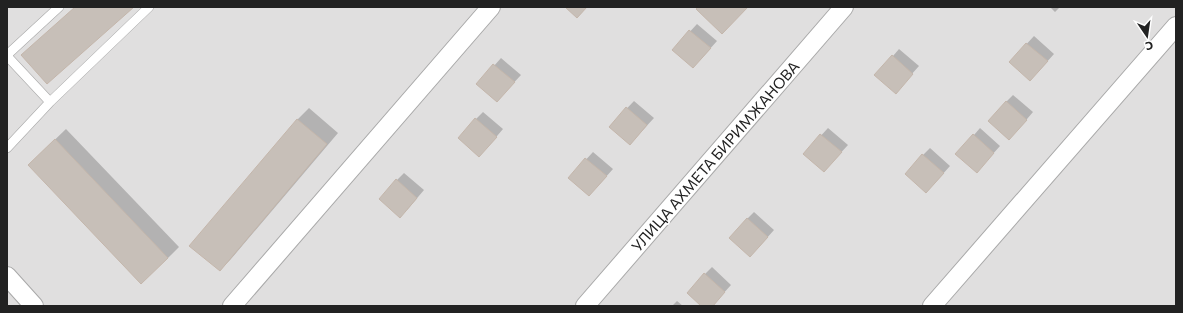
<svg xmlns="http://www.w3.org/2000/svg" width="1183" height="313" viewBox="0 0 1183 313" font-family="Commissioner,sans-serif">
  <rect width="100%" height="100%" fill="#f2efe9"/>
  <!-- residential -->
  <path fill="#e0dfdf" d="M7 7H1176V306H7Z"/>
  <!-- shadow -->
  <path fill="#0003" d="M1050 7H1060L1055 12Z
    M697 24 717 41 700 60 673 50Z
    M1034 36 1054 54 1037 73 1010 62Z
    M899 49 919 66 902 85 893 56Z
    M501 58 521 75 497 101 478 84Z
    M1013 95 1033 112 1016 132 1006 102Z
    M634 101 654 118 630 144 610 126Z
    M309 108 338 133 231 259 220 270 297 120Z
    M483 112 503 129 486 149 476 119Z
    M828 128 848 145 824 171 804 154Z
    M980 128 1000 146 983 165 974 135Z
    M66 129 179 247 168 258 40 154Z
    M930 148 950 166 933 185 923 155Z
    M593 152 613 169 596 188 569 178Z
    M404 173 424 190 407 210 397 180Z
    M754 212 774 230 757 249 747 219Z
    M712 267 731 285 712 306H702L705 274Z
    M677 301 683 306H672Z"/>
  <!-- building -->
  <path fill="#c7bfb8" stroke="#c4b6ab" d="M75 7H134L47 84 21 55Z
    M565 7H587L577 18Z
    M698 7H748L722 34 696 9Z
    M689 30 711 48 693 68 672 50Z
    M1026 43 1048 61 1030 81 1009 62Z
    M892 55 913 74 896 94 874 75Z
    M493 64 515 82 497 102 476 84Z
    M1006 101 1027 120 1009 140 988 121Z
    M626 107 647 125 630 145 609 127Z
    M475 118 497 137 479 157 458 138Z
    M297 119 327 144 220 271 189 246Z
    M820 134 842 152 824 172 803 154Z
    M973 134 994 153 977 173 955 154Z
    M55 139 168 258 141 284 28 165Z
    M922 154 944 173 926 193 905 174Z
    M585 158 607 176 589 196 568 178Z
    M396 179 417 198 400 218 379 199Z
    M747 218 768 237 750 257 729 238Z
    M704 273 725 292 713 306H701L687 293Z"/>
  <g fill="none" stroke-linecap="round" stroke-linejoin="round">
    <!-- lane casing -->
    <g stroke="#a9a9a9" stroke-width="10">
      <path id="lane" d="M7 55 59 7
        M7 56 50 102
        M7 148 50 102 149 7"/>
    </g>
    <!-- street casing -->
    <g stroke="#a9a9a9" stroke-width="20">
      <path id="street" d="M7 276 34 306
        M232 306 491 7
        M585 306 844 7
        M932 306 1176 26"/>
    </g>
    <!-- lane -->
    <use href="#lane" stroke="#fff" stroke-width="9"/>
    <!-- street -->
    <use href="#street" stroke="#fff" stroke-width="18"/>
  </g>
  <g text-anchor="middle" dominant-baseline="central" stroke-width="3.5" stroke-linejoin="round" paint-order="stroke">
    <!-- street labels -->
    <g font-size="15" fill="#222" stroke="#fff">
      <text transform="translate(715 156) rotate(-49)">УЛИЦА АХМЕТА БИРИМЖАНОВА</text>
    </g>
  </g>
  <!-- border -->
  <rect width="1183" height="313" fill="none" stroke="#222222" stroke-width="16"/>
  <!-- north arrow -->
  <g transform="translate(1147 36) rotate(167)" stroke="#ffffff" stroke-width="3" paint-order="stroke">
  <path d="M0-3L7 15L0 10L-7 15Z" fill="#222222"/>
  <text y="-6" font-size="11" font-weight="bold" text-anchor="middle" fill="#222222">С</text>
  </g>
</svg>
